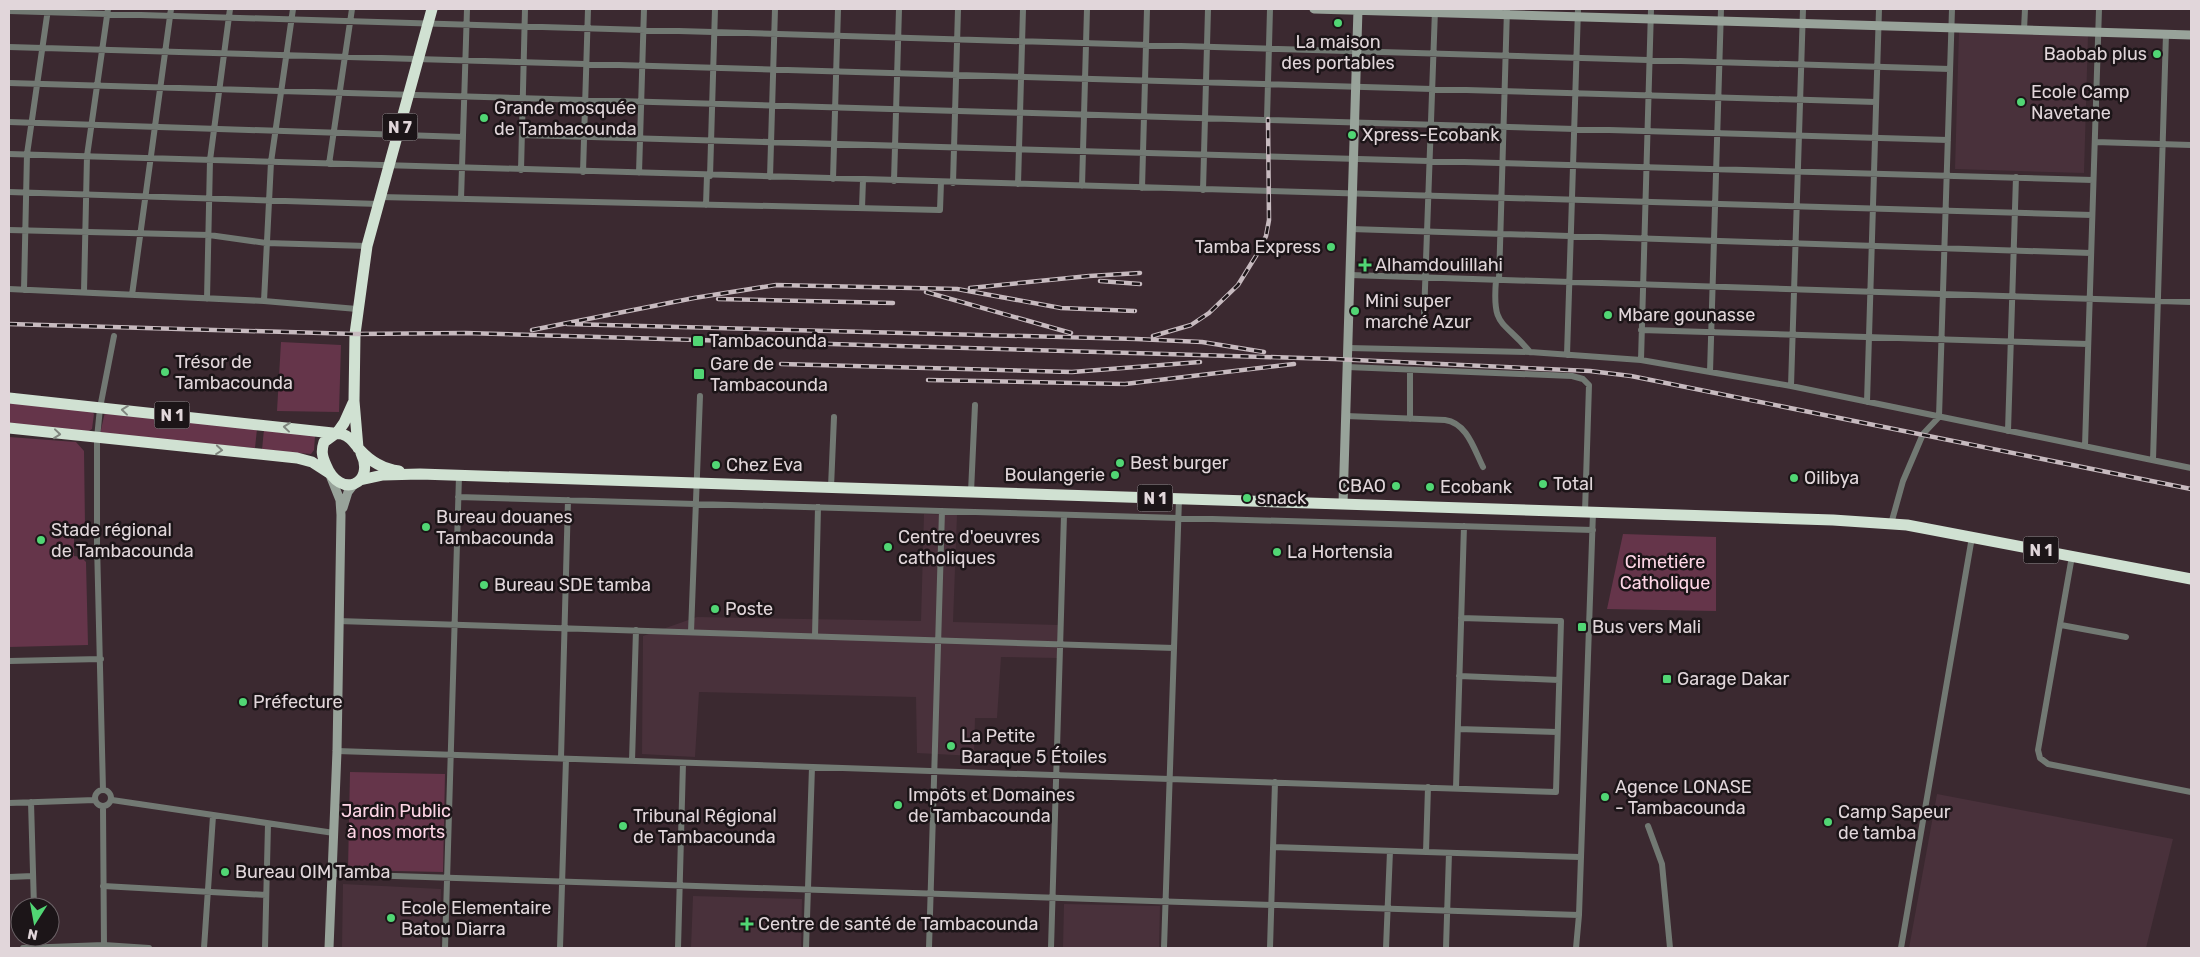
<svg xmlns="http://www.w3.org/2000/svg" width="2200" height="957" viewBox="0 0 2200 957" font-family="Rubik,sans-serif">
  <rect width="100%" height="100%" fill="#3b2930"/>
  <!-- built -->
  <path fill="#49313b" d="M1959 31 2088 35 2084 173 1955 169Z
    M924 514 957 515 953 622 1058 625V658L1001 657 997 718H975L974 756 917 753 916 697 699 692 695 757 642 754 643 636 697 617 921 621Z
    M1937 794 2173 839 2146 948H1909Z
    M343 884 441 889 440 948H342Z
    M693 896 802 899 801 948H691Z
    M1064 904 1160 906 1159 948H1063Z"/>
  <!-- green -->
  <path fill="#65354a" d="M281 342 341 345 339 412 277 411Z
    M9 402 91 410 94 414 92 429 86 433 9 425Z
    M105 412 257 429 255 448 100 434Z
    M264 429 315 436 314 450 311 454 262 450Z
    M9 437 76 442 84 451 85 526 84 531 74 536V556L81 557 86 562 88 645 9 647Z
    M1623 534 1716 537V611L1607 609Z
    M350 772 445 774 443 872 348 870Z"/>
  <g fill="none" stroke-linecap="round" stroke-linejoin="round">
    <!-- street -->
    <path stroke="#727973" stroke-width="6" d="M9 11 1950 69
      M2024 30 2025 9
      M9 47 1876 102
      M9 83 1948 140
      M1267 119 1270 9
      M9 122 463 137
      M522 135 2093 180
      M2095 142 2191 145
      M9 154 2092 215
      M329 164 352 9
      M521 170 525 9
      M583 172 588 9
      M639 173 644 9
      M710 176 715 9
      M770 177 775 9
      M833 179 838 9
      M894 181 899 9
      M953 183 958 9
      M1018 184 1023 9
      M1082 186 1087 9
      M1142 188 1147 9
      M1203 190 1208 9
      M9 192 379 204
      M380 197 940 210 941 182
      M461 199 467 9
      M706 205 707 175
      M862 208 863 180
      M1351 229 2091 253
      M9 230 209 235 266 243 367 246
      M1350 275 2191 302
      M1496 280C1492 329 1503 319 1530 352
      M1499 280 1507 9
      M9 289 264 301 357 309
      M24 290 27 154 48 9
      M84 292 87 156 108 9
      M132 295 171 9
      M207 299 210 160 230 9
      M264 301 271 162 293 9
      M1424 316 1435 10
      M1641 330 2088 344
      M1348 348 1530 352 1641 360 1791 386 2191 468
      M1567 355 1578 9
      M1641 360 1651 9
      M1347 367 1572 376 1583 379 1589 385 1585 512
      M1710 372 1721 9
      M1791 386 1803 9
      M1867 402 1879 9
      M1346 416 1445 420C1467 423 1474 449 1483 467
      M1410 419V370
      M2008 431 2016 177
      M2085 446 2099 9
      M2153 460 2166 34
      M831 487 834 417
      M971 492 975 405
      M458 497 1593 530
      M1891 524 1903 481 1923 434 1939 417 1952 9
      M2072 556 2038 750 2040 758 2048 764 2191 792
      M338 621 1174 648
      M2061 625 2126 637
      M691 632 700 396
      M815 636 818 507
      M9 661 101 659
      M1459 676 1559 680
      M1458 729 1557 732
      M337 751 1556 792 1561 621 1461 618
      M561 758 568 500
      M632 761 636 630
      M1456 788 1464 526
      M95 798a8 8 0 1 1 16 0a8 8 0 1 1-16 0Z
      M103 790 97 544V438L100 408 114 336
      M112 800 334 833
      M31 802 34 907
      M9 803 95 800
      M103 807 104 948
      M1648 826 1662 864 1670 948
      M1273 847 1580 857
      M1426 852 1428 787
      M333 874 1579 915
      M9 877 33 876
      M103 886 266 895
      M35 937 36 948
      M23 948 104 945 149 948
      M204 948 213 816
      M265 948 268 824
      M445 948 459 476
      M560 948 566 759
      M678 948 683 763
      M806 948 812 767
      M929 948 942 511
      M1051 948 1064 515
      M1164 948 1179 499
      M1270 948 1275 782
      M1386 948 1390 851
      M1446 948 1449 853
      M1576 948 1579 915 1593 512
      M1901 948 1972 537"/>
    <!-- secondary -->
    <path stroke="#98a39a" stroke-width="9" d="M1314 9 2191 35
      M1343 504 1358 9
      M343 508 348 492 355 483
      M329 948 337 751 341 515 340 500 330 475"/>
    <!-- highway -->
    <path stroke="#d0e1d2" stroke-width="11" d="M9 398 342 434C351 437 354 443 360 450 371 462 383 469 399 471
      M9 428 297 458 312 462 329 473
      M337 433 344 423 353 403
      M335 434 324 442C321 451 322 456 326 465 340 500 376 484 361 453
      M358 448 354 401 355 334 367 246 432 9
      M360 480 383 475 420 474 1833 520 1907 525 2191 579"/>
    <!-- rail casing -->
    <g stroke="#c7babf" stroke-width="4.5">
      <path id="rail" d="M1100 281 1140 284
        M970 288 1089 276 1140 273
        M926 292 1071 333
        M718 299 893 303
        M9 324 355 334 465 333 1334 359 1590 371 1631 376 2191 489
        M567 324 1136 339 1202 342 1264 352
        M532 330 694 298 776 285 957 289 1061 308 1135 311
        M1153 336 1191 325 1209 313 1238 285 1259 251 1266 236 1269 220 1268 119
        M781 364 1072 372 1200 362
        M928 380 1125 384 1294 364"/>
    </g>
    <!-- rail -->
    <use href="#rail" stroke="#1c1518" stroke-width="2.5" stroke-dasharray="8" stroke-linecap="butt"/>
  </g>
  <!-- one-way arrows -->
  <defs><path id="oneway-chevron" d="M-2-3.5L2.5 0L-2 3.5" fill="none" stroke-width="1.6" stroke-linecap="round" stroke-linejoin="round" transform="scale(1.25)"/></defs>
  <g stroke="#7f857e">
    <use href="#oneway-chevron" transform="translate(125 410) rotate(-174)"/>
    <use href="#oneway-chevron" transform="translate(287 427) rotate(-174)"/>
    <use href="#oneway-chevron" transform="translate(57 434) rotate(6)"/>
    <use href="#oneway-chevron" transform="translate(219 450) rotate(5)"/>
  </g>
  <!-- markers -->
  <g fill="#51d674" stroke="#1c1518" stroke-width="2">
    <circle cx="1338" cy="23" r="5"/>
    <circle cx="2157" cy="54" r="5"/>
    <circle cx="2021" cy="102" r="5"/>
    <circle cx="484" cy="118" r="5"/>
    <circle cx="1352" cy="135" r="5"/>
    <circle cx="1331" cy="247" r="5"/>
    <path d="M1362.5 257.5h5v5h5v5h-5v5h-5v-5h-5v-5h5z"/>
    <circle cx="1355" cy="311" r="5"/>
    <circle cx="1608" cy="315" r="5"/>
    <rect x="692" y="335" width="12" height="12" rx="2.5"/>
    <circle cx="165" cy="372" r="5"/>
    <rect x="693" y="368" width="12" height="12" rx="2.5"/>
    <circle cx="1120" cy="463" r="5"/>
    <circle cx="716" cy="465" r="5"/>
    <circle cx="1115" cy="475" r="5"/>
    <circle cx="1794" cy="478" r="5"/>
    <circle cx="1543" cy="484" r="5"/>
    <circle cx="1396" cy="486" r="5"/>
    <circle cx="1430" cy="487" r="5"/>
    <circle cx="1247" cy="498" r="5"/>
    <circle cx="426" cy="527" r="5"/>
    <circle cx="41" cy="540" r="5"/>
    <circle cx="888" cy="547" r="5"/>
    <circle cx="1277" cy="552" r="5"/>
    <circle cx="484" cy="585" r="5"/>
    <circle cx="715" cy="609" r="5"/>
    <rect x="1577" y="622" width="10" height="10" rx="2.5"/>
    <rect x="1662" y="674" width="10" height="10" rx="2.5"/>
    <circle cx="243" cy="702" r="5"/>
    <circle cx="951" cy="746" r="5"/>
    <circle cx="1605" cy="797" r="5"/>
    <circle cx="898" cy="805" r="5"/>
    <circle cx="1828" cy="822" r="5"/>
    <circle cx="623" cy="826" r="5"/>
    <circle cx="225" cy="872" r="5"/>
    <circle cx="391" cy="918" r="5"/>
    <path d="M744.5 916.5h5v5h5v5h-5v5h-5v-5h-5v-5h5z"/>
  </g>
  <g text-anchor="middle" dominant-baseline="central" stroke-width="5" stroke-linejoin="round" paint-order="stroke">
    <!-- shield labels -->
    <g fill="#1c1518" stroke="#a69ca0" stroke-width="1">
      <rect x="382.5" y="113.5" width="35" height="27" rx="4"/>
      <rect x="154.5" y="401.5" width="35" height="27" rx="4"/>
      <rect x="1137.5" y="484.5" width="35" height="27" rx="4"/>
      <rect x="2023.5" y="536.5" width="35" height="27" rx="4"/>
    </g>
    <g font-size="16" font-weight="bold" fill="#e1d6da">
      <text x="400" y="127">N 7</text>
      <text x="172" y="415">N 1</text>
      <text x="1155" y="498">N 1</text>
      <text x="2041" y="550">N 1</text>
    </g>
    <!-- poi labels -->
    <g font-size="18" fill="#e1d6da" stroke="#1c1518" text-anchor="start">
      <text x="1338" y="42" text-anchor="middle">La maison<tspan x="1338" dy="21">des portables</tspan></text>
      <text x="2147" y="54" text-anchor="end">Baobab plus</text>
      <text x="2031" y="92">Ecole Camp<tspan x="2031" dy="21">Navetane</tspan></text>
      <text x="494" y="108">Grande mosquée<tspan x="494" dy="21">de Tambacounda</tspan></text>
      <text x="1362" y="135">Xpress-Ecobank</text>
      <text x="1321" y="247" text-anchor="end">Tamba Express</text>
      <text x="1375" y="265">Alhamdoulillahi</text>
      <text x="1365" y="301">Mini super<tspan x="1365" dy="21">marché Azur</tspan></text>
      <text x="1618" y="315">Mbare gounasse</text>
      <text x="709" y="341">Tambacounda</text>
      <text x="175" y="362">Trésor de<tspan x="175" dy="21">Tambacounda</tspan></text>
      <text x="710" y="364">Gare de<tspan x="710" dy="21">Tambacounda</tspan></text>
      <text x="1130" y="463">Best burger</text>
      <text x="726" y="465">Chez Eva</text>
      <text x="1105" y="475" text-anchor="end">Boulangerie</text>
      <text x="1804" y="478">Oilibya</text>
      <text x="1553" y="484">Total</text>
      <text x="1386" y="486" text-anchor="end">CBAO</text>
      <text x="1440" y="487">Ecobank</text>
      <text x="1257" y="498">snack</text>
      <text x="436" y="517">Bureau douanes<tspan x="436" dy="21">Tambacounda</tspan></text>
      <text x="51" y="530">Stade régional<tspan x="51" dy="21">de Tambacounda</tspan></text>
      <text x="898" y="537">Centre d'oeuvres<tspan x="898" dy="21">catholiques</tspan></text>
      <text x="1287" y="552">La Hortensia</text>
      <text x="494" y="585">Bureau SDE tamba</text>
      <text x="725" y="609">Poste</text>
      <text x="1592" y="627">Bus vers Mali</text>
      <text x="1677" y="679">Garage Dakar</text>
      <text x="253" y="702">Préfecture</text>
      <text x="961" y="736">La Petite<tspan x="961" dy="21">Baraque 5 Étoiles</tspan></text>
      <text x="1615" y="787">Agence LONASE<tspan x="1615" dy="21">- Tambacounda</tspan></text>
      <text x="908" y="795">Impôts et Domaines<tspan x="908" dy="21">de Tambacounda</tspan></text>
      <text x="1838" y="812">Camp Sapeur<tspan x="1838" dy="21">de tamba</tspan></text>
      <text x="633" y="816">Tribunal Régional<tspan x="633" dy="21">de Tambacounda</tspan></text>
      <text x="235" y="872">Bureau OIM Tamba</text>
      <text x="401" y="908">Ecole Elementaire<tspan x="401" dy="21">Batou Diarra</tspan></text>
      <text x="758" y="924">Centre de santé de Tambacounda</text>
    </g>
    <!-- park labels -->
    <g font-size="18" fill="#fed6e6" stroke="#1c1518">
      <text x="1665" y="562">Cimetiére<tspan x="1665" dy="21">Catholique</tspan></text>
      <text x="396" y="811">Jardin Public<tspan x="396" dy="21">à nos morts</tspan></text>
    </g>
  </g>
  <!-- border -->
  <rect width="2200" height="957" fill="none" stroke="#e1d6da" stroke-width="20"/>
  <!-- north arrow -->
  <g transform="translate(35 922) rotate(191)"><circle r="24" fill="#1c1518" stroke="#6b6266"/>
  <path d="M0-4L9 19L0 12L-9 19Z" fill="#51d674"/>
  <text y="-8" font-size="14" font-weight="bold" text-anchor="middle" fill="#e1d6da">N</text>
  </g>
</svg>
